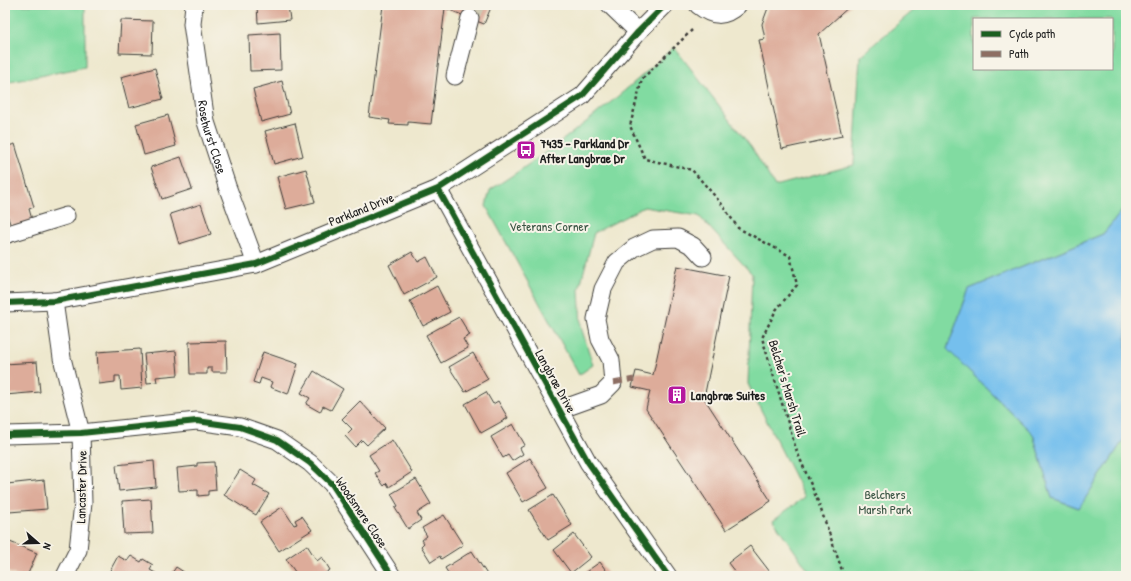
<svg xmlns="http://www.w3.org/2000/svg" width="1131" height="581" viewBox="0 0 1131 581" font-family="'Patrick Hand',sans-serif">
  <rect width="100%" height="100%" fill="#f7f3e8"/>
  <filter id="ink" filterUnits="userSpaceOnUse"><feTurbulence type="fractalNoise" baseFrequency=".025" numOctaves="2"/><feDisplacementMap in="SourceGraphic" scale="8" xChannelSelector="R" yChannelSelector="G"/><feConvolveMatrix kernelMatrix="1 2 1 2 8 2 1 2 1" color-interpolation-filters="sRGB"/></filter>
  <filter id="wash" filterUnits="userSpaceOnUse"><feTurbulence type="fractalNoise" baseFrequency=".012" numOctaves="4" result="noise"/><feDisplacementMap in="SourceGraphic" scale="16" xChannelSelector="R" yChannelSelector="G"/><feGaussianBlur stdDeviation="0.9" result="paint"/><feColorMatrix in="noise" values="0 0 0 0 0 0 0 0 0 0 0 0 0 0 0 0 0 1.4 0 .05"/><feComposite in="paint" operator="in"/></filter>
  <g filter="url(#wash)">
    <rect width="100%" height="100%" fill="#eee8ce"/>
    <!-- green -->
    <path fill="#81dba1" stroke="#4e7c5e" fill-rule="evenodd" d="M5 5H85V67L5 83Z
      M920 5H1126V206L1103 234 969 289 947 349 1033 434 1052 498 1079 508 1126 436V576H812L773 520 805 497 748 384 752 274 699 216 644 207 594 233 579 290 581 327 593 365 579 375 486 206 490 190C559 146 614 102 674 47L751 147 775 186 854 165 860 56ZM974 19H1112V69H974Z"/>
    <!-- water -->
    <path fill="#74bfed" stroke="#486e84" d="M1126 206V436L1079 508 1052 498 1033 434 947 349 969 289 1103 234Z"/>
    <g id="blocks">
      <!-- building -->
      <path fill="#ddac9a" d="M257 5H288L290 20 258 23Z
        M383 5H492L484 24 445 8 431 124 408 122V125L389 124 390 120 369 117Z
        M772 5H851L819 34 842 136 782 149 759 40 765 39 762 24 768 8Z
        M121 20 153 21 152 54 119 53Z
        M280 33 281 70 250 71 249 35Z
        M155 68 163 99 129 108 121 77Z
        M282 81 290 114 261 122 253 89Z
        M168 115 176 146 144 155 136 124Z
        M295 123 303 156 274 164 265 131Z
        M15 144 34 207 29 209 33 223 12 229 7 215 5 216V147Z
        M181 157 192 189 162 199 151 167Z
        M306 169 315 202 286 209 277 177Z
        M201 204 211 234 179 244 170 214Z
        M412 252 418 262 427 257 437 277 404 295 389 265Z
        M677 266 729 276 704 398 771 501 726 530 646 409 650 391 632 387 636 371 653 375Z
        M437 286 450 312 423 326 410 301Z
        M459 317 470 335 463 339 468 348 441 363 426 335Z
        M226 341 227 372H212V368H207V374H190L189 342Z
        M140 349 142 388 121 390 120 376H115V382L99 384 97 352Z
        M176 351 178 375 156 377 157 382 147 383 144 354Z
        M263 352 298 364 288 394 270 387 272 382 261 378 259 384 253 382Z
        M473 353 488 379 465 392 449 367Z
        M37 362 40 392 5 395V364Z
        M314 371 343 389 331 410 323 406 320 412 306 404 310 398 301 393Z
        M486 392 493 404 498 401 508 418 481 433 465 404Z
        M360 401 385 428 367 445 362 440 355 447 345 436 352 429 342 419Z
        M513 424 525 445 520 448 523 454 512 461 508 455 503 458 491 437Z
        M392 440 412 472 389 487 387 483 384 486 375 473 379 471 369 455Z
        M530 458 548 488 523 502 506 473Z
        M154 461 156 487 119 491 116 465Z
        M214 462 216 490 208 491V495L198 496V490L179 491 177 468 197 466V463Z
        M240 470 256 480 253 485 269 494 256 515 224 495Z
        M416 479 431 504 417 513 421 520 408 529 395 508 398 506 391 494Z
        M44 480 47 509 9 512 7 484Z
        M553 495 572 525 548 540 529 510Z
        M151 499 153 533 124 534 122 501Z
        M282 507 294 525 297 524 295 520 302 516 312 530 279 551 260 522Z
        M444 515 463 545 441 559 440 556 431 562 421 546 424 543 422 540 427 536 422 528Z
        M574 534 591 557 571 573 554 550Z
        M5 540 37 553 27 576H17L5 571Z
        M307 545 317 561 322 557 330 570 321 576H298L286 559Z
        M750 546 770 572 765 576H738L728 563Z
        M472 551 488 576H450L445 568Z
        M118 556 127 561 131 556 141 562 143 559 153 565 150 570 161 576H107Z
        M600 562 610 576H580Z
        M176 567 190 576H170Z"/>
    </g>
  </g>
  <g filter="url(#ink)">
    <use href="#blocks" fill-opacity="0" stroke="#3c3b37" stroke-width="1"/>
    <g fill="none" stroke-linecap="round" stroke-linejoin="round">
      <!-- minor-tunnel -->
      <path stroke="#cec9b3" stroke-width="17" stroke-dasharray="17 8" stroke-linecap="butt" d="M470 18 476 5"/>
      <!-- minor casing -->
      <g stroke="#3c3b37" stroke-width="19">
        <g id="minor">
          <path id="s1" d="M194 5 192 24 206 122 227 186 256 264"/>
          <path d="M610 5 638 32"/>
          <path d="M698 5C713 17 724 18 738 5"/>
          <path d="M455 76 470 18"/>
          <path d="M438 189 588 462 668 576"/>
          <path d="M5 235 66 216"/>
          <path d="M54 301 62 358 81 433 83 503 78 550 65 576"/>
          <path d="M5 303 54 301 256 264 438 189 582 96 638 32 665 5"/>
          <path d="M559 410 601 395 613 383 611 360 600 339 596 319 603 289 617 262 634 248 653 239 678 238 693 246 703 257"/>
          <path d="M5 435 81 433 197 421 240 427 277 440 310 463 332 484 392 576"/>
        </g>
      </g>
      <!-- path -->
      <path stroke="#3c3b37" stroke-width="2.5" stroke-dasharray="3 3" stroke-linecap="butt" d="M692 30 642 79 630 126 645 159 692 170 721 203 738 228 790 256 797 285 776 310 762 338 796 449 819 504 844 576"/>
      <!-- minor -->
      <use href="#minor" stroke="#fff" stroke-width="17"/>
      <!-- quiet -->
      <path stroke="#8d6e63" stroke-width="5" stroke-dasharray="10 5" stroke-linecap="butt" d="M613 383 634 379"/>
      <!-- cycleway casing -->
      <g stroke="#f7f3e8" stroke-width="8">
        <path id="cycleway" d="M438 189 588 462 668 576
          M5 303 54 301 256 264 438 189 582 96 638 32 665 5
          M5 435 81 433 197 421 240 427 277 440 310 463 332 484 392 576"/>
      </g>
      <!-- cycleway -->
      <use href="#cycleway" stroke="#1b5e20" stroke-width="6"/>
    </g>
  </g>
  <!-- icons -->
  <defs>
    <g id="bus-square" transform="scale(1)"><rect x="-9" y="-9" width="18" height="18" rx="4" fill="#b5179e" stroke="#f7f3e8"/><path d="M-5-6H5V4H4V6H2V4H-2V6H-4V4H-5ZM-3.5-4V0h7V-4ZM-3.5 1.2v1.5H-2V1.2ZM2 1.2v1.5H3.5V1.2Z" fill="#fff"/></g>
    <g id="building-square" transform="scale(1)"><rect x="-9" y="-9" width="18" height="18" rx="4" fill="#b5179e" stroke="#f7f3e8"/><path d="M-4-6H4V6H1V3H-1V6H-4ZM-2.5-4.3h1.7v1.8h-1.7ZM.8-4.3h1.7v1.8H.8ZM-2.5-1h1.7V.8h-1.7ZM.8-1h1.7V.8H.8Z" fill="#fff"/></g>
  </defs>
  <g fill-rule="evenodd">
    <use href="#bus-square" x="526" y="150"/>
    <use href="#building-square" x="677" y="395"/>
  </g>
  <g text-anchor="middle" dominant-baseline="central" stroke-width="4" stroke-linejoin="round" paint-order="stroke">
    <!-- street labels -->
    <g font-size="13" fill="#1c1c1c" stroke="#f7f3e8">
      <text stroke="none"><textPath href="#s1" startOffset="134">Rosehurst Close</textPath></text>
      <text transform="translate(361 209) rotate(-22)">Parkland Drive</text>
      <text transform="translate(556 381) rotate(61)">Langbrae Drive</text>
      <text transform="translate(788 388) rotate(73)">Belcher's Marsh Trail</text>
      <text transform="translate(81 487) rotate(-89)">Lancaster Drive</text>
      <text transform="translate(362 512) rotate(56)">Woodsmere Close</text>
    </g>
    <!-- poi labels -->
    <g font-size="13" font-weight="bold" fill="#1c1c1c" stroke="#f7f3e8" text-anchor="start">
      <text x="540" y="143">7435 - Parkland Dr<tspan x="540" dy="15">After Langbrae Dr</tspan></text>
      <text x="691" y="395">Langbrae Suites</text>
    </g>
    <!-- park labels -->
    <g font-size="13" fill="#3a5544" stroke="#f7f3e8">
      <text x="549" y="226">Veterans Corner</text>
      <text x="885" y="494">Belchers<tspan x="885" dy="15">Marsh Park</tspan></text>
    </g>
  </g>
  <!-- margin -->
  <rect width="1131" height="581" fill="none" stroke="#f7f3e8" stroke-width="20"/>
  <!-- legend -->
  <rect x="973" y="18" width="140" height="52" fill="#f7f3e8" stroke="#9f9d96"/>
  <rect x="981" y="31" width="20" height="6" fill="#1b5e20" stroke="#9f9d96"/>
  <text x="1009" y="38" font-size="12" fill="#1c1c1c">Cycle path</text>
  <rect x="981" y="51" width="20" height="6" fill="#8d6e63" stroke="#9f9d96"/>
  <text x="1009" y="58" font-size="12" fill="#1c1c1c">Path</text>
  <!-- north arrow -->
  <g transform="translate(38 543) rotate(110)" stroke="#f7f3e8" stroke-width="3" paint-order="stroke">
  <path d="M0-3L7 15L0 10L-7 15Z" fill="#1c1c1c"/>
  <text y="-6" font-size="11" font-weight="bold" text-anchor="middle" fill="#1c1c1c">N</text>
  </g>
</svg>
